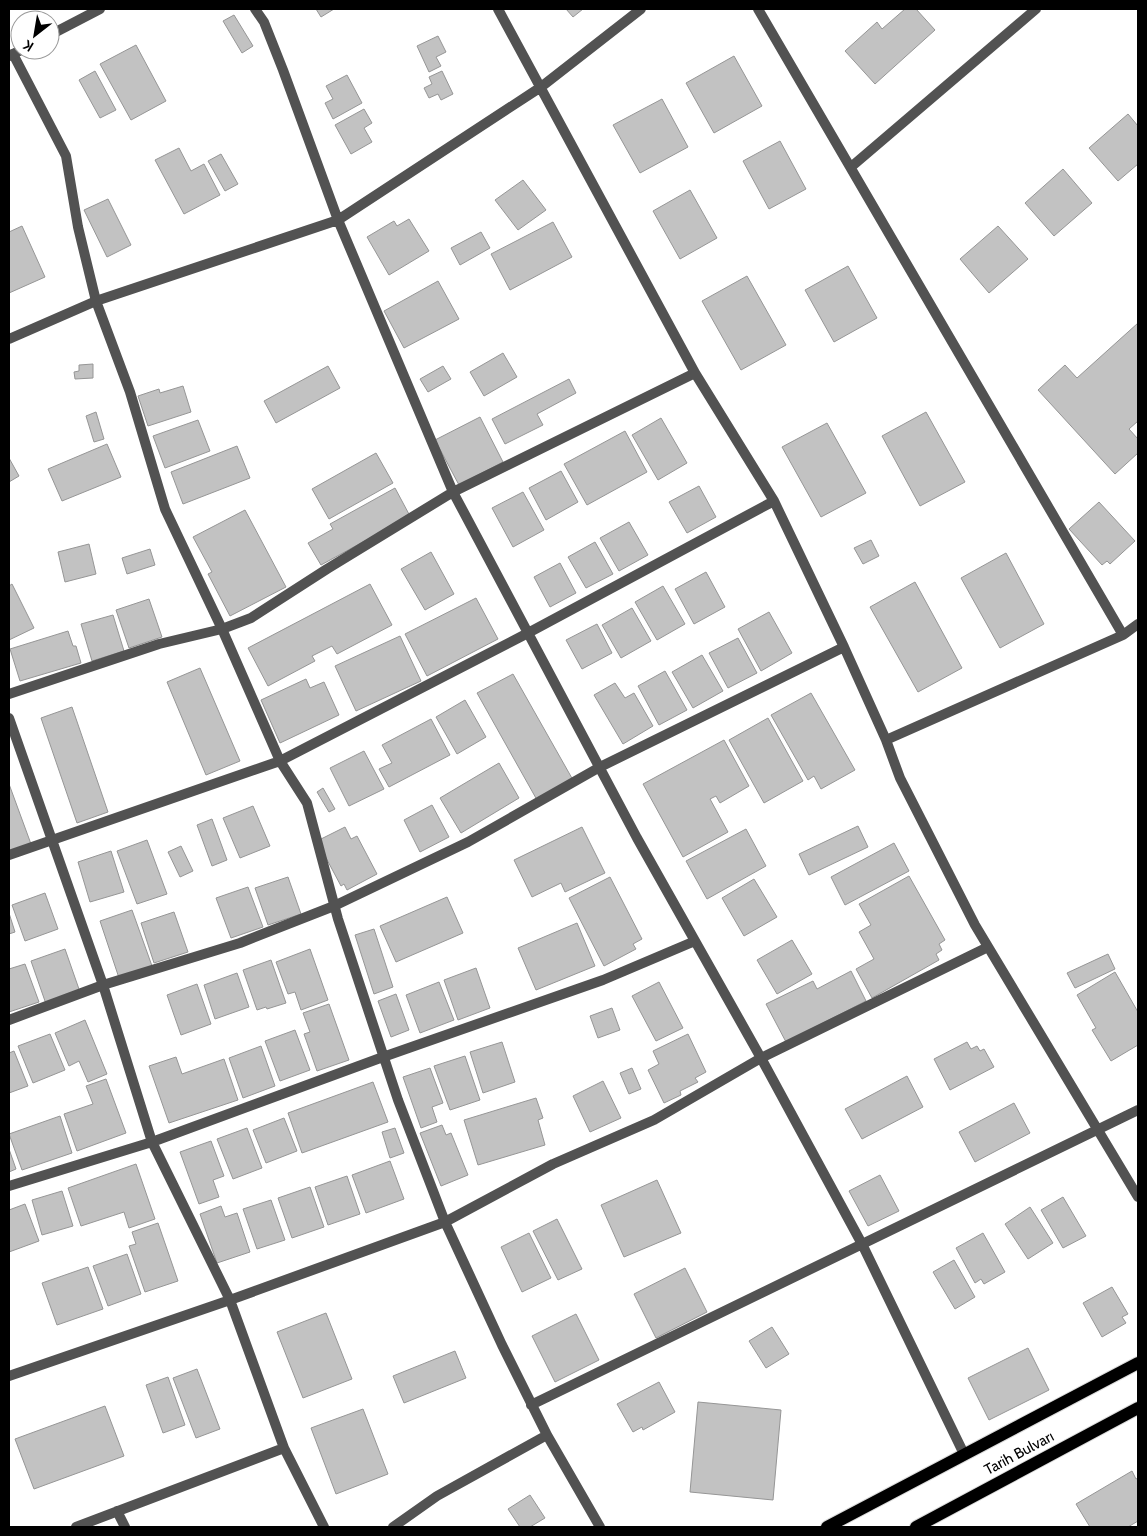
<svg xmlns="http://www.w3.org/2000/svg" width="1147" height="1536" viewBox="0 0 1147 1536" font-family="Cabin,sans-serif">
  <rect width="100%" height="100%" fill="#fff"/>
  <!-- building -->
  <path fill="#c2c2c2" stroke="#969696" d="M316 9H334L321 17Z
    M566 9H583L573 17Z
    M905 9H916L935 30 875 84 845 51 877 22 882 29Z
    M234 15 253 46 242 53 223 21Z
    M438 36 446 52 436 57 441 66 429 72 417 46Z
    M136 45 166 101 131 120 100 64Z
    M734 56 762 106 714 133 686 83Z
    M95 71 116 110 100 118 79 80Z
    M442 71 453 94 441 100 438 94 429 98 424 88 432 84 429 77Z
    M347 75 362 103 333 119 325 103 333 99 326 86Z
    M662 99 688 147 640 173 613 125Z
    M364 109 372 123 364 128 372 142 351 154 335 125Z
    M1128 114 1138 126V164L1118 181 1089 148Z
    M780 141 806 189 769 209 743 161Z
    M179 148 191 171 204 164 220 195 184 214 155 160Z
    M221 154 238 184 225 191 208 161Z
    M1063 169 1092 203 1054 236 1025 203Z
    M523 180 546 210 518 230 495 200Z
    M690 190 717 238 680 259 653 211Z
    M108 199 131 245 107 257 84 210Z
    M409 219 429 251 389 275 367 237 394 221 397 226Z
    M553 222 572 257 510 290 491 254Z
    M22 226 45 277 9 293V232Z
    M998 226 1028 259 989 293 960 259Z
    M481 232 490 248 460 265 451 248Z
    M848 266 877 318 834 342 805 290Z
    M747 276 786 345 741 370 702 301Z
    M438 281 459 319 404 348 384 311Z
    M1138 323V421L1129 429 1138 439V453L1115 474 1038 390 1065 365 1077 378Z
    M503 353 517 377 484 396 470 372Z
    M93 364V378L75 379 74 372 79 371V365Z
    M328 366 340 388 276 423 264 401Z
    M443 366 451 379 428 392 420 379Z
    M569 379 576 393 537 414 543 425 505 444 492 419Z
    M183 386 191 412 148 426 138 396 159 389 160 393Z
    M96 412 104 439 94 442 86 416Z
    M926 412 965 482 920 506 882 436Z
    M480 417 503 462 459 485 435 440Z
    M661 418 687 463 658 480 632 435Z
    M198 420 210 451 165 468 153 436Z
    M827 423 866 493 821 517 782 447Z
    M625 431 647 472 587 505 564 464Z
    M107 444 121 477 62 501 48 469Z
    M237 446 250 478 183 504 171 472Z
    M376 453 393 483 329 519 312 489Z
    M9 458 19 476 9 482Z
    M561 471 578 502 546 520 529 488Z
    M699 486 716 517 687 533 669 502Z
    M395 488 410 516 321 565 308 543 333 529 330 524Z
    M523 492 544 530 513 547 492 508Z
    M1099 502 1135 541 1110 564 1107 561 1102 565 1069 529Z
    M245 510 286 587 230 616 208 574 212 572 193 537Z
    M629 522 648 555 619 571 600 538Z
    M871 540 879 556 863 564 854 548Z
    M595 542 613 574 586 588 568 557Z
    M89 544 96 574 65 582 58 552Z
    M150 549 155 565 127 574 122 558Z
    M431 552 454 594 425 610 401 569Z
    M1006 553 1044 624 1000 648 961 578Z
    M560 563 576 593 550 607 534 577Z
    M706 572 725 607 694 624 675 589Z
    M915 582 962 668 918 692 870 607Z
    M12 584 34 628 9 640V586Z
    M370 584 392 625 337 654 332 646 312 656 315 661 268 686 248 648Z
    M663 586 685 624 657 640 635 602Z
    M476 598 498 639 427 676 405 634Z
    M149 599 162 637 129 648 116 610Z
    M632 608 651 641 621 658 602 625Z
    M769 612 792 653 761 671 738 629Z
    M113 615 124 651 92 661 81 624Z
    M597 624 612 653 582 669 566 640Z
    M68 631 73 646H76L81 663 20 681 10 649Z
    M400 636 421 681 356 711 335 666Z
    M738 638 757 673 728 688 709 653Z
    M702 655 723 691 693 708 672 672Z
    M200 668 240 761 206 775 167 682Z
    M665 671 687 710 659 725 638 686Z
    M513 674 573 780 537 800 477 693Z
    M306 679 310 688 324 682 339 715 280 743 261 700Z
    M615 683 625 698 634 693 653 726 623 744 594 695Z
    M811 693 855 770 821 789 814 776 808 780 771 715Z
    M465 700 486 737 457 754 436 717Z
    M72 707 108 812 77 823 41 718Z
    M768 718 803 781 764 803 729 740Z
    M431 719 450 755 389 787 379 769 392 763 382 745Z
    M724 740 749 786 720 803 716 796 710 799 728 832 683 857 643 784Z
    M364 751 384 789 349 806 330 768Z
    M499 763 519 798 461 833 440 798Z
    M9 784 31 844 9 852Z
    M323 788 335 809 329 812 317 792Z
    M432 805 449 837 420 852 404 820Z
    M253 806 270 846 240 858 223 818Z
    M212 819 227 860 212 866 197 825Z
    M858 826 868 847 809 875 799 854Z
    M345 827 351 839 357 836 377 874 347 890 344 884 341 886 317 841Z
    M582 827 605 873 565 892 561 883 532 897 514 860Z
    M746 829 766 866 707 899 686 861Z
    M147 840 167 894 137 904 117 851Z
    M894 843 909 871 845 905 831 877Z
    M181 846 193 871 180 877 168 852Z
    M111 851 124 892 90 902 78 862Z
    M909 876 945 940 939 944 942 950 936 954 939 960 872 998 856 969 874 959 859 932 871 925 859 904Z
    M288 877 301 914 268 925 255 888Z
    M610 877 642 939 633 944 636 949 604 966 569 898Z
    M754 879 777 917 744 936 722 898Z
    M248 887 263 927 231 938 216 898Z
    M45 893 58 929 25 941 12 905Z
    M447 897 463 933 396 962 380 926Z
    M132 910 152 966 119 978 100 921Z
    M174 912 188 952 154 963 141 923Z
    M9 913 15 932 9 934Z
    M577 923 595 966 536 990 518 948Z
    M374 929 393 987 374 994 355 935Z
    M792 940 812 974 777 994 757 960Z
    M65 949 80 992 46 1004 31 961Z
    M310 949 328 1000 301 1010 295 992 288 994 276 962Z
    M1108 954 1115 969 1075 988 1067 973Z
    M271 960 286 1003 267 1009 266 1007 257 1010 243 970Z
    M25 964 39 1002 9 1012V969Z
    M476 968 490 1008 458 1020 444 980Z
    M851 971 866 1001 786 1042 766 1004 813 981 817 989Z
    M1115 972 1138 1012V1045L1111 1061 1092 1030 1096 1028 1077 995Z
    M237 973 249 1007 215 1019 204 985Z
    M439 982 454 1020 420 1033 406 995Z
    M659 982 683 1028 656 1041 632 996Z
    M197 984 211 1024 181 1035 167 995Z
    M396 994 409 1030 391 1037 378 1001Z
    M329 1004 349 1060 317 1071 304 1034 310 1032 303 1013Z
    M612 1008 620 1030 598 1038 590 1016Z
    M85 1020 107 1074 88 1082 79 1061 69 1066 55 1033Z
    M295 1030 310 1070 280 1081 265 1041Z
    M50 1034 65 1070 33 1083 18 1046Z
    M688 1034 706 1072 695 1078 698 1082 680 1091 681 1095 664 1103 648 1070 659 1064 653 1051Z
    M502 1042 515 1082 483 1093 470 1052Z
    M967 1042 971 1049 977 1046 980 1051 984 1049 994 1067 950 1090 934 1059Z
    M261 1046 275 1086 243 1098 229 1058Z
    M14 1051 28 1086 9 1093V1053Z
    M465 1056 480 1100 450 1110 434 1066Z
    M176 1057 182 1074 224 1059 238 1100 169 1123 149 1066Z
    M430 1068 443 1103 432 1107 437 1122 421 1128 403 1077Z
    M632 1068 641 1089 629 1094 620 1073Z
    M907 1076 923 1107 862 1139 845 1109Z
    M106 1079 126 1133 77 1151 64 1114 93 1104 86 1086Z
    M603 1081 621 1118 590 1132 573 1096Z
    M373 1082 388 1122 302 1153 288 1113Z
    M536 1098 543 1118 538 1120 545 1145 478 1165 464 1120Z
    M1014 1103 1030 1133 975 1162 959 1132Z
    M60 1116 72 1153 22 1170 9 1134Z
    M284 1118 297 1151 266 1163 253 1130Z
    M442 1125 446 1135 451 1133 468 1175 441 1186 420 1133Z
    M247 1128 262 1168 233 1179 217 1139Z
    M395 1128 404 1153 390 1158 382 1132Z
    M211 1141 224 1176 213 1180 219 1197 199 1204 180 1152Z
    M9 1149 16 1169 9 1172Z
    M390 1161 404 1199 366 1213 352 1175Z
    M136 1164 155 1219 129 1228 124 1212 81 1226 68 1188Z
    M880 1175 899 1211 868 1226 849 1191Z
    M347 1176 360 1214 328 1225 315 1187Z
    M657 1180 681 1233 624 1257 601 1205Z
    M310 1187 324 1227 292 1238 278 1198Z
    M62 1191 73 1226 42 1235 32 1200Z
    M1063 1197 1086 1236 1063 1248 1041 1210Z
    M271 1200 285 1240 257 1249 243 1209Z
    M25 1204 39 1241 9 1252V1210Z
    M221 1206 225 1217 237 1213 250 1252 217 1263 200 1214Z
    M1030 1207 1053 1243 1028 1259 1005 1224Z
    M557 1219 582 1269 558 1280 533 1231Z
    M158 1223 178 1281 145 1292 129 1246 136 1244 132 1232Z
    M529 1233 551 1278 522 1292 501 1247Z
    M983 1233 1005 1272 984 1284 981 1279 975 1283 956 1248Z
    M127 1254 141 1294 108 1306 93 1266Z
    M954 1260 975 1297 955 1309 933 1272Z
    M88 1267 103 1309 57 1325 42 1283Z
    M685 1268 707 1312 656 1338 634 1294Z
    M1112 1287 1128 1314 1122 1317 1126 1323 1102 1337 1083 1303Z
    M326 1313 352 1379 303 1398 277 1332Z
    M576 1314 599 1360 555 1382 532 1336Z
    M772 1327 789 1354 766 1368 749 1341Z
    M1028 1348 1049 1390 989 1420 968 1378Z
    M455 1351 466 1378 404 1403 393 1376Z
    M197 1369 220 1429 196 1438 173 1378Z
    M168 1377 185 1425 163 1433 146 1385Z
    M659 1382 675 1412 643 1430 642 1427 633 1432 617 1404Z
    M698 1402 781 1410 773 1500 690 1492Z
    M105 1406 124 1456 34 1489 15 1439Z
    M363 1409 388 1474 336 1494 311 1428Z
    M1132 1471 1136 1479 1138 1478V1521L1128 1527H1090L1076 1504Z
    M530 1495 545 1518 530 1527H520L508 1509Z"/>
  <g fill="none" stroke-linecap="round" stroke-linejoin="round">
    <!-- primary casing -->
    <g stroke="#dbdbdb" stroke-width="14">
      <path id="primary" d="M827 1527 1138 1363
        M916 1527 1138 1408"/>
    </g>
    <!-- lane -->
    <path stroke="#525252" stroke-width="10" d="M13 54 66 156 78 227 96 301"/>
    <!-- street -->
    <path stroke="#525252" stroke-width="10" d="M255 9 264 22 283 70 338 220 453 492 637 838 761 1058 862 1244 964 1454
      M498 9 695 373 774 501 844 647 886 740 900 778 975 925 1138 1197
      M758 9 1123 635
      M50 35 100 9
      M9 56 21 50
      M851 167 1036 9
      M96 301 338 220 541 87 641 9
      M9 339 96 301 130 392 165 509 222 629 280 761 307 803 338 919 398 1100 445 1222 502 1345 547 1435 600 1527
      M9 694 159 644 222 629 251 618 327 569 453 492 695 373
      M9 718 103 985 152 1142 9 1186
      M886 740 1123 635 1138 624
      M9 855 280 761 528 633 774 501
      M9 1020 103 985 240 943 334 906 468 842 600 767 844 647
      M9 1376 230 1300 445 1222 553 1164 654 1120 761 1058 988 947
      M531 1405 1138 1110
      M117 1511 125 1527
      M76 1527 284 1448
      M324 1527 284 1448 230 1300 152 1142 383 1057 603 980 695 941
      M393 1527 437 1496 547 1435"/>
    <!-- primary -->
    <use href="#primary" stroke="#000" stroke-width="12"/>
  </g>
  <g text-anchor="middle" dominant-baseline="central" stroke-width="4" stroke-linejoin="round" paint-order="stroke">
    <!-- street labels -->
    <g font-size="15" fill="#000" stroke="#fff">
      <text transform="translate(1019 1453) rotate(-28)">Tarih Bulvarı</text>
    </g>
  </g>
  <!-- border -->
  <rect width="1147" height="1536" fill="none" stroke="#000000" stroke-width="20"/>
  <!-- north arrow -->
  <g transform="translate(35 35) rotate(211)"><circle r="24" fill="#ffffff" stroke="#999999"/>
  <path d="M0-4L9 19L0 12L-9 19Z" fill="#000000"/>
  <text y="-8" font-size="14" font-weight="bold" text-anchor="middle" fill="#000000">K</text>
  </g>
</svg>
